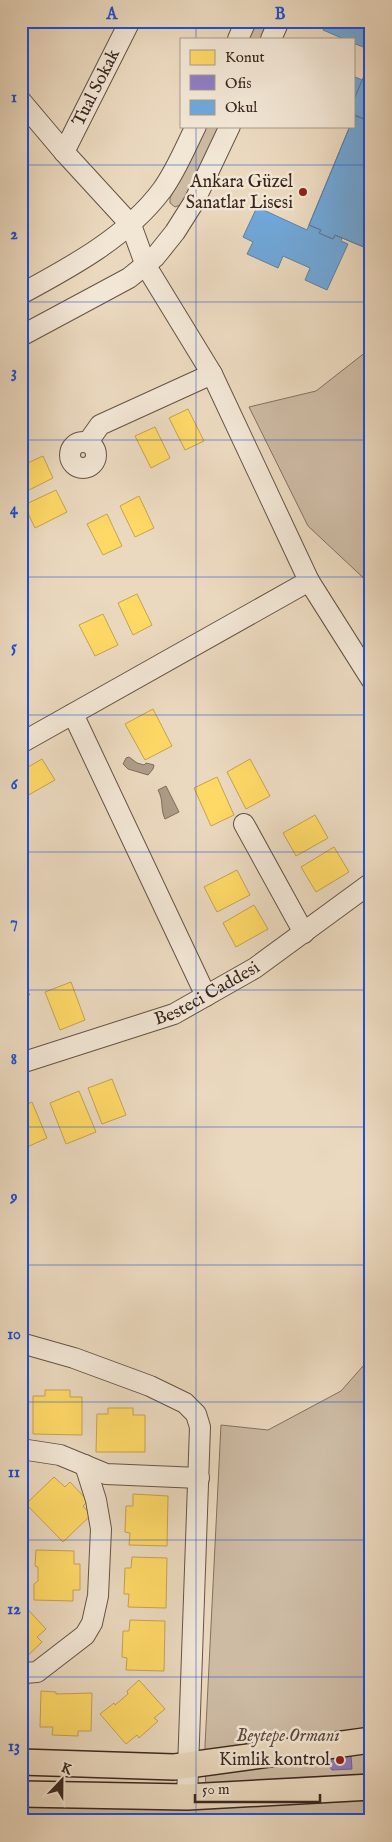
<svg xmlns="http://www.w3.org/2000/svg" width="392" height="1842" viewBox="0 0 392 1842" font-family="'IM FELL English',serif">
  <rect width="100%" height="100%" fill="#ebd9bf"/>
  <filter id="stains"><feTurbulence type="fractalNoise" baseFrequency=".004" numOctaves="4"/><feColorMatrix values="0 0 0 0 .2 0 0 0 0 .09 0 0 0 0 .02 0 0 0 .5 -.17"/></filter>
  <radialGradient id="worn" r=".72"><stop offset=".6" stop-color="#630" stop-opacity="0"/><stop offset="1" stop-color="#630" stop-opacity=".3"/></radialGradient>
  <!-- green -->
  <path fill="#cdbba4" stroke="#837061" d="M256 21H270L262 39H248Z
    M206 126H221L184 199 180 205 175 207 170 203V198Z
    M371 348V585L308 526 249 407 316 391Z
    M371 1357V1821H21V1803L206 1807 205 1746 221 1425 268 1430 341 1391Z"/>
  <!-- water -->
  <path fill="#ae9c88" stroke="#7f6d5e" d="M129 757 137 763 144 765 146 763 154 765 153 769 148 775 128 769 123 764 126 758Z
    M166 786 179 812 165 819C160 808 164 801 158 790Z"/>
  <!-- homes -->
  <path fill="#ffd966" stroke="#c4a350" d="M188 409 204 441 185 450 169 418Z
    M155 427 170 458 151 468 135 436Z
    M43 456 53 478 21 494V466Z
    M56 490 67 512 35 528 24 505Z
    M139 496 154 528 135 537 120 506Z
    M107 514 122 546 103 555 87 524Z
    M137 594 152 625 133 635 118 603Z
    M103 614 118 645 95 656 79 625Z
    M153 709 172 746 145 760 125 724Z
    M42 759 55 780 25 797 21 791V771Z
    M250 759 270 796 246 809 227 772Z
    M217 777 234 815 211 826 194 788Z
    M315 815 328 838 296 856 283 833Z
    M334 847 349 872 316 892 301 867Z
    M237 870 250 895 217 912 204 887Z
    M254 905 268 929 236 947 223 923Z
    M71 982 85 1020 60 1030 45 992Z
    M21 988 30 994 21 1007Z
    M112 1079 126 1115 102 1124 88 1088Z
    M79 1091 96 1132 66 1144 50 1103Z
    M32 1102 47 1138 25 1148 21 1140V1107Z
    M45 1390H70V1397H82V1435L33 1434V1396H45Z
    M108 1408H133V1415H145V1452H96L97 1414H108Z
    M54 1477 65 1487 70 1482 88 1501 83 1506 91 1515 63 1542 26 1504Z
    M133 1494 168 1496 167 1546 129 1545 130 1533 125 1532 126 1506H133Z
    M36 1550 74 1551V1564H80V1590H73V1601L34 1600V1584L38 1581V1567L35 1566Z
    M132 1557 167 1558 166 1608 128 1607 129 1594H124L125 1568H131Z
    M21 1602 46 1629 37 1637 42 1642 22 1661Z
    M130 1620 165 1621 164 1671 126 1670 127 1658 122 1657 123 1631H129Z
    M139 1680 165 1709 154 1718 158 1721 139 1738 137 1735 126 1744 100 1714 114 1703 115 1705 128 1694 127 1691Z
    M41 1691 56 1692V1694L92 1693 91 1731H78V1736L52 1735 53 1727H40Z"/>
  <!-- offices -->
  <path fill="#8e7cc3" stroke="#746292" d="M351 1755 352 1769 332 1770 327 1763 329 1756Z"/>
  <!-- schools -->
  <path fill="#6fa8dc" stroke="#5f81a3" d="M327 21H371V50L353 43V39H344L323 30Z
    M371 59V122L353 115V102Z
    M353 76 362 80 353 102Z
    M355 115 371 122V190L365 203 371 205V250L335 235 333 239 319 233 321 230 309 225 350 126H353Z
    M355 115 371 122V250L335 235 333 239 319 233 321 230 309 225 350 126H353Z
    M257 207 307 230 309 225 321 230 319 233 333 239 335 235 342 238 341 241 348 244 327 290 305 280 310 268 283 256 278 268 247 254 253 242 243 237Z"/>
  <g fill="none" stroke-linecap="round" stroke-linejoin="round">
    <!-- minor casing -->
    <g stroke="#665346" stroke-width="22">
      <g id="minor">
        <path d="M238 39 246 21"/>
        <path d="M271 39 279 21"/>
        <path d="M21 101 64 152 131 225 146 266 212 374 309 581 21 743"/>
        <path id="s1" d="M64 152 130 21"/>
        <path d="M21 294C71 267 127 237 162 190 176 171 185 148 196 126"/>
        <path d="M21 336 129 278 155 257 175 232 194 202 230 126"/>
        <circle cx="83" cy="455" r="13"/>
        <path d="M88 442 100 425 212 374"/>
        <path d="M309 581 371 679"/>
        <path d="M73 714 206 996"/>
        <path d="M244 824 304 933"/>
        <path id="s2" d="M21 1063 174 1014 255 968 371 883"/>
        <path d="M21 1343 74 1358 150 1386 185 1403 196 1414 200 1427 187 1797"/>
        <path d="M21 1449 60 1455 106 1474 199 1478"/>
        <path d="M21 1677 24 1673 37 1672 85 1635 92 1623 98 1596 101 1529 96 1500 85 1465"/>
      </g>
    </g>
    <!-- major casing -->
    <g stroke="#39261e" stroke-width="28">
      <path id="major" d="M21 1762 174 1767 371 1740
        M21 1794 187 1797 371 1787"/>
    </g>
    <!-- minor -->
    <use href="#minor" stroke="#f2e6d5" stroke-width="20"/>
    <!-- major -->
    <use href="#major" stroke="#ebd9bf" stroke-width="25"/>
  </g>
  <!-- grid -->
  <path fill="none" stroke="#1d4ed8" stroke-width="1" stroke-opacity="0.55" d="M196 21V39M196 126V1821M21 165H371M21 302H371M21 440H371M21 577H371M21 715H371M21 852H371M21 990H371M21 1127H371M21 1265H371M21 1402H371M21 1540H371M21 1677H371"/>
  <!-- markers -->
  <g fill="#8f2418" stroke="#f2e6d5" stroke-width="2">
    <circle cx="303" cy="192" r="5"/>
    <circle cx="340" cy="1760" r="5"/>
  </g>
  <g text-anchor="middle" dominant-baseline="central" stroke-width="5" stroke-linejoin="round" paint-order="stroke">
    <!-- street labels -->
    <g font-size="18" fill="#39261e" stroke="#f2e6d5">
      <text stroke="none"><textPath href="#s1" startOffset="72">Tual Sokak</textPath></text>
      <text stroke="none"><textPath href="#s2" startOffset="199">Besteci Caddesi</textPath></text>
    </g>
    <!-- poi labels -->
    <g font-size="18" fill="#39261e" stroke="#f2e6d5" text-anchor="end">
      <text x="293" y="182">Ankara Güzel<tspan x="293" dy="21">Sanatlar Lisesi</tspan></text>
      <text x="330" y="1760">Kimlik kontrol</text>
    </g>
    <!-- park labels -->
    <g font-size="18" font-style="italic" fill="#5e4b40" stroke="#f2e6d5">
      <text x="288" y="1736">Beytepe Ormanı</text>
    </g>
  </g>
  <!-- margin -->
  <rect width="392" height="1842" fill="none" stroke="#ebd9bf" stroke-width="55"/>
  <!-- legend -->
  <rect x="180" y="38" width="175" height="90" fill="#f2e6d5" stroke="#a8998c"/>
  <rect x="190" y="50" width="25" height="15" fill="#ffd966" stroke="#a8998c"/>
  <text x="225" y="62" font-size="15" fill="#39261e">Konut</text>
  <rect x="190" y="75" width="25" height="15" fill="#8e7cc3" stroke="#a8998c"/>
  <text x="225" y="88" font-size="15" fill="#39261e">Ofis</text>
  <rect x="190" y="100" width="25" height="15" fill="#6fa8dc" stroke="#a8998c"/>
  <text x="225" y="112" font-size="15" fill="#39261e">Okul</text>
  <!-- north arrow -->
  <g transform="translate(62 1780) rotate(22)" stroke="#f2e6d5" stroke-width="4" paint-order="stroke">
  <path d="M0-4L9 19L0 12L-9 19Z" fill="#39261e"/>
  <text y="-8" font-size="14" font-weight="bold" text-anchor="middle" fill="#39261e">K</text>
  </g>
  <!-- scale -->
  <path d="M195 1794v8h125v-8" fill="none" stroke="#39261e" stroke-width="2.5"/>
  <text x="202" y="1794" font-size="15" fill="#39261e" stroke="#f2e6d5" stroke-width="4" paint-order="stroke">50 m</text>
  <rect x="28" y="28" width="336" height="1786" fill="none" stroke="#1d4ed8" stroke-width="2"/>
  <g font-size="16" text-anchor="middle" font-weight="bold" fill="#1d4ed8">
    <text x="112" y="19">A</text>
    <text x="280" y="19">B</text>
    <text x="14" y="102">1</text>
    <text x="14" y="239">2</text>
    <text x="14" y="377">3</text>
    <text x="14" y="514">4</text>
    <text x="14" y="652">5</text>
    <text x="14" y="789">6</text>
    <text x="14" y="927">7</text>
    <text x="14" y="1064">8</text>
    <text x="14" y="1202">9</text>
    <text x="14" y="1339">10</text>
    <text x="14" y="1477">11</text>
    <text x="14" y="1614">12</text>
    <text x="14" y="1751">13</text>
  </g>
  <rect width="100%" height="100%" filter="url(#stains)"/>
  <rect width="100%" height="100%" fill="url(#worn)"/>
</svg>
